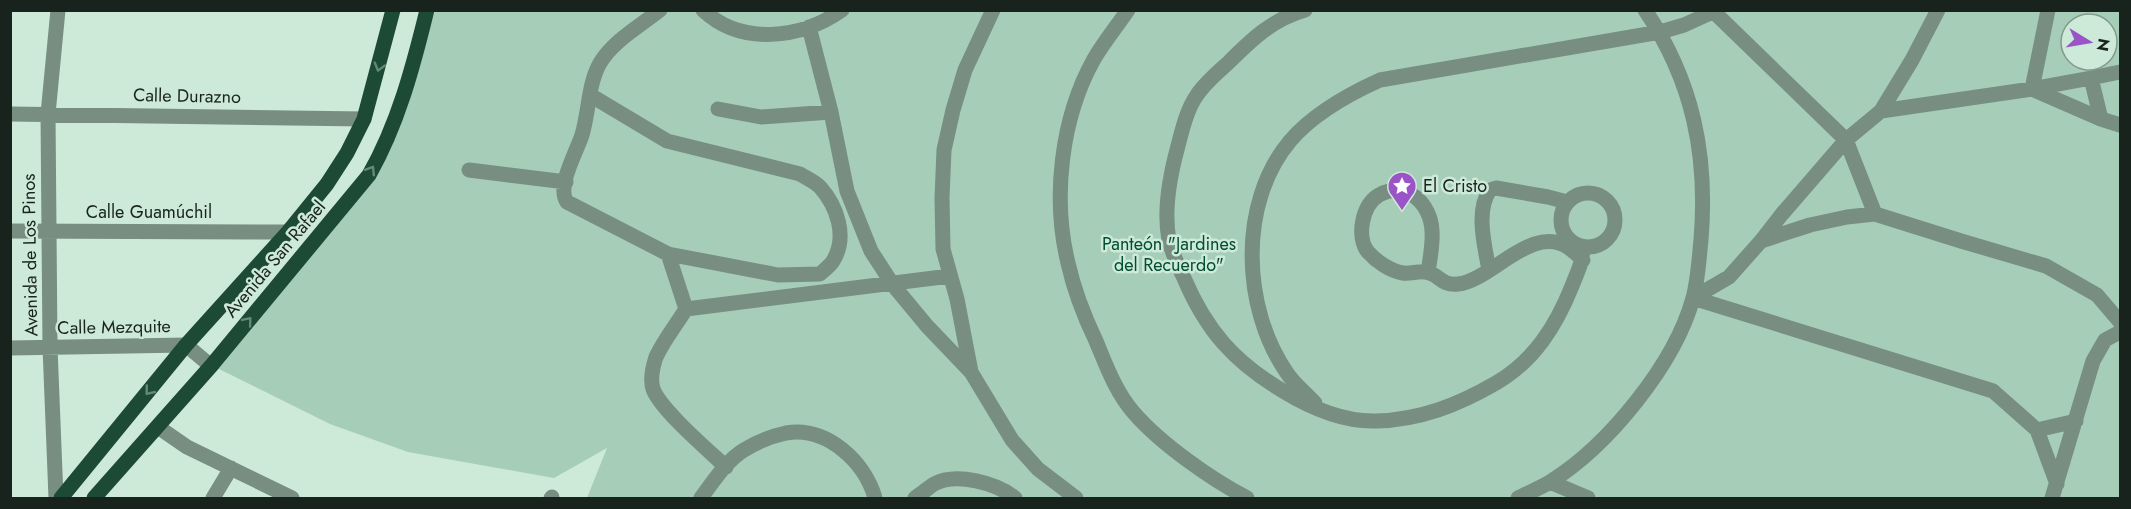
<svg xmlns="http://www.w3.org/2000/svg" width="2131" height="509" viewBox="0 0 2131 509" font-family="Jost,sans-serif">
  <rect width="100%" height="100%" fill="#cde9d8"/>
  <!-- green -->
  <path fill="#a6cdb7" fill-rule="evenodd" d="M435 11H2120V498H587L607 448 554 478 408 452 330 424 217 368 399 125ZM2071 24H2107V60H2071Z"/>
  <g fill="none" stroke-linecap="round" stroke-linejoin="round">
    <!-- minor -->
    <path stroke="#778e80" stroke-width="15" d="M660 10C640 26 613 41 600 63 588 84 589 112 582 135 577 151 556 187 567 202L668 254 686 309
      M703 10C741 46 801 39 842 10
      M1128 10C1117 26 1104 42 1094 59 1061 118 1052 198 1068 263 1074 290 1084 316 1096 341 1106 365 1116 393 1134 413 1161 444 1211 479 1247 498
      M1305 10C1273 19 1252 39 1228 63 1217 73 1205 83 1197 95 1187 109 1182 130 1178 146 1170 175 1163 209 1169 240 1172 253 1178 266 1184 278 1206 330 1234 362 1283 391 1311 408 1343 422 1376 421 1420 420 1458 405 1496 383 1534 361 1556 326 1572 286 1577 273 1583 262 1583 247
      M2048 10 2032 89 2101 119
      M1715 13 1846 140 1875 214
      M809 27 831 112 847 191 871 251 893 285 927 326 971 372 1012 440 1038 469 1076 498
      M2091 78 2120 72
      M590 95 667 141 800 174C806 178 814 181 820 187 837 206 848 237 833 261 830 266 824 270 820 274L778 275 668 254
      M718 109 761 117 831 112
      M1881 111 2032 89 2091 78 2101 119 2120 125
      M10 114 364 119
      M469 170 566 182
      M1561 220a27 27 0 1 1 54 0a27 27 0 1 1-54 0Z
      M10 231 288 232
      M1761 241 1810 225 1847 217 1875 214 1961 241 2046 266 2097 295 2120 322
      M1489 270C1485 248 1475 210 1490 190L1496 188 1548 197 1567 202
      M1428 272C1430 259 1433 244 1432 231 1431 204 1407 180 1379 195 1362 205 1356 237 1368 252 1376 261 1390 271 1403 273 1410 274 1418 271 1425 272 1439 273 1440 286 1458 284 1491 281 1533 222 1569 248 1574 251 1578 256 1583 260
      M1693 298 1993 391 2037 430 2057 484
      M1693 298 1729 277 1761 241 1782 214 1846 140 1881 111 1912 60 1938 10
      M10 348 186 345 211 366
      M971 372 957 299 943 249 942 198 944 150 953 110 965 70 993 10
      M1315 403C1306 393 1294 384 1287 373 1242 308 1238 203 1290 141 1312 115 1349 94 1380 80L1660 32 1684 25 1717 10
      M158 427 187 447 292 498
      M2037 430 2076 421
      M726 467C708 450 661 410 653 389 650 379 653 366 656 357 664 340 676 325 686 309L950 276
      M1550 482 1588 498
      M56 498 50 347 48 114 58 10
      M213 498 231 468
      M551 498 552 497
      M701 498C712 483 727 460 744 450 757 442 772 436 786 433 827 426 865 462 875 498
      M915 498C921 494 928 488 934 484 956 472 997 483 1015 498
      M1518 498C1528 493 1540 488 1550 482 1608 446 1675 364 1693 298 1698 280 1699 259 1701 240 1708 155 1693 81 1645 10
      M2052 498 2093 361 2105 340 2120 332"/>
    <!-- major -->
    <path stroke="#1d4a34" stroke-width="15" d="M61 498 186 345 288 232 327 184 347 153 364 119 393 10
      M94 498 211 366 369 175C398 124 413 67 427 10"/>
  </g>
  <!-- one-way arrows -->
  <defs><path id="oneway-chevron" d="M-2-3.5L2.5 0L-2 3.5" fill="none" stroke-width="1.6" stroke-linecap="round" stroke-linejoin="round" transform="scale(1.5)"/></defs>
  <g stroke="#638a76">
    <use href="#oneway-chevron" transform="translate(379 67) rotate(106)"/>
    <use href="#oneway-chevron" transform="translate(371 170) rotate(-58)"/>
    <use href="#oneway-chevron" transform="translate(248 321) rotate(-50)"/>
    <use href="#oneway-chevron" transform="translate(149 391) rotate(129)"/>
  </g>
  <!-- icons -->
  <defs>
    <g id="sight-pin" transform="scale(1.5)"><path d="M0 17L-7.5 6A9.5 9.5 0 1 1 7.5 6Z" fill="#9a54c8" stroke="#cde9d8"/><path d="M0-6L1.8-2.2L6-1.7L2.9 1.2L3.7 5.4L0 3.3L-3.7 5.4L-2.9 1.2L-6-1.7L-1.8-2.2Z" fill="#fff"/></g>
  </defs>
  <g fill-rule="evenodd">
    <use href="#sight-pin" x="1402" y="186"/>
  </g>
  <g text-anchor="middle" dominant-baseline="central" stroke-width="5" stroke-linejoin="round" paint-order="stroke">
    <!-- street labels -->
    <g font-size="18" fill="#19231d" stroke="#cde9d8">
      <text transform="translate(187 96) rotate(1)">Calle Durazno</text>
      <text x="149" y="212">Calle Guamúchil</text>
      <text transform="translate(30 255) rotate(-91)">Avenida de Los Pinos</text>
      <text transform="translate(275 259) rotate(-50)">Avenida San Rafael</text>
      <text transform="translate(114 327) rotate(-1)">Calle Mezquite</text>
    </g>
    <!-- poi labels -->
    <g font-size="18" fill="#19231d" stroke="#cde9d8" text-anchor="start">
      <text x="1423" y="186">El Cristo</text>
    </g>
    <!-- park labels -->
    <g font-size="18" fill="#024d31" stroke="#cde9d8">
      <text x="1169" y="244">Panteón "Jardines<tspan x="1169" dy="21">del Recuerdo"</tspan></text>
    </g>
  </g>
  <!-- border -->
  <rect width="2131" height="509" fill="none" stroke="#19231d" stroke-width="24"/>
  <!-- north arrow -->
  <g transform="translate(2089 42) rotate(101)"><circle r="28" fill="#cde9d8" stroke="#859a8d" stroke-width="1.5"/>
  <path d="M0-4.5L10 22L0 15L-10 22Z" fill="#9a54c8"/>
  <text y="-9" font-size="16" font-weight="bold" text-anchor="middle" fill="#19231d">N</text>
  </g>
</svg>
